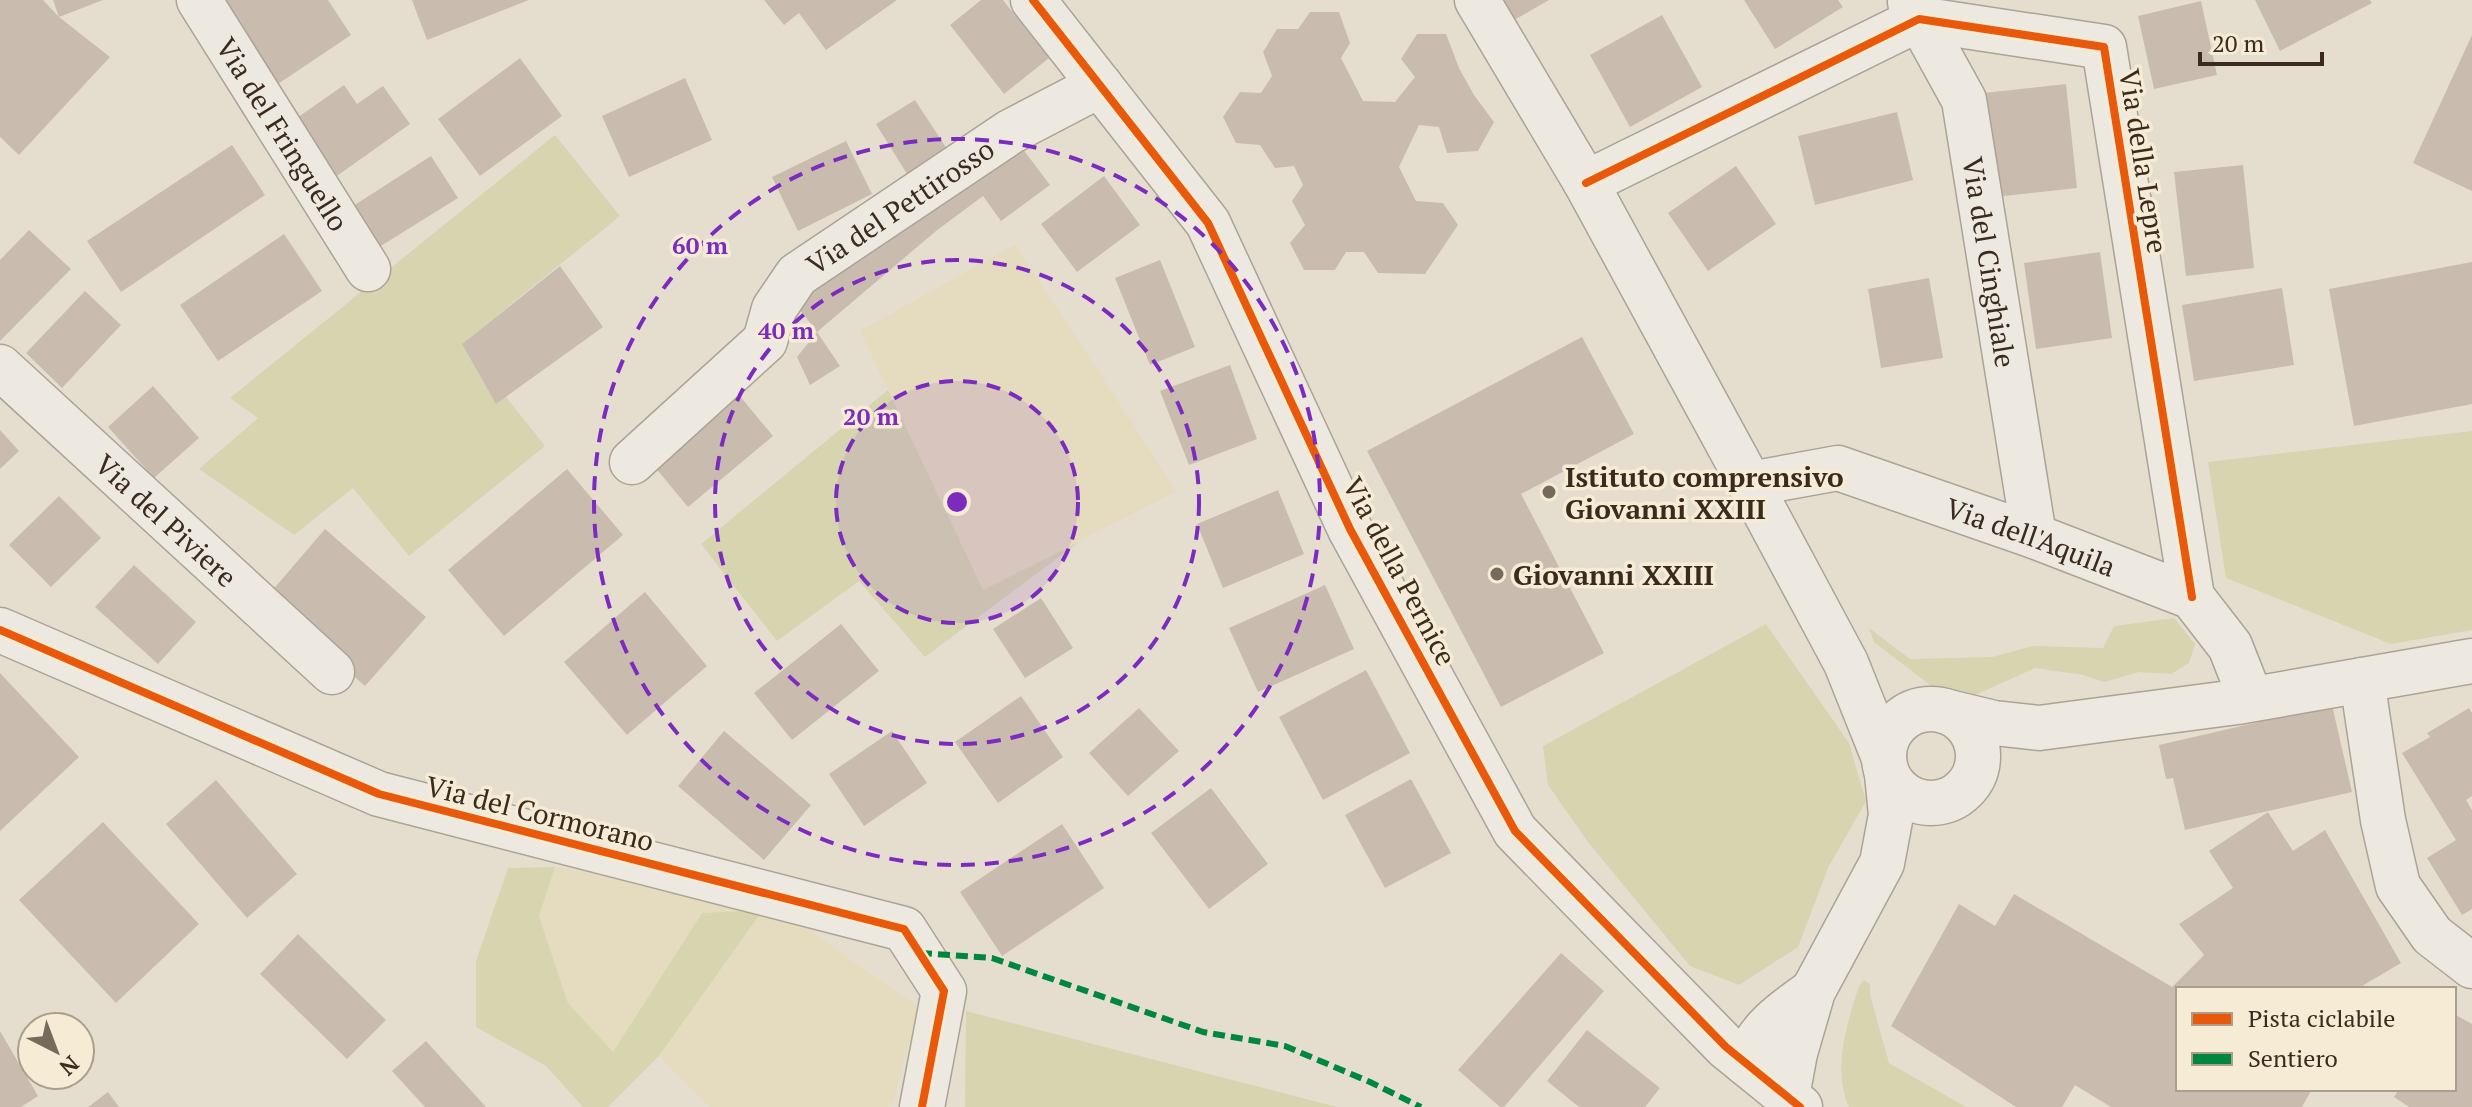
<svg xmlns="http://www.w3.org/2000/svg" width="2472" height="1107" viewBox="0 0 2472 1107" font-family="'PT Serif',serif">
  <rect width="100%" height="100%" fill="#e5dece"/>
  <!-- farmland -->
  <path fill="#e5dcbf" d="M1015 244 1177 491 983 591 860 331Z
    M555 867 674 883 771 904 919 1007 894 1099 889 1107H710L659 1056 763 911 702 913 613 1053 568 1003 539 916Z"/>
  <!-- green -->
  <path fill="#d6d5b0" d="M555 135 620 216 463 343 545 446 409 556 353 488 294 535 199 469 258 418 230 398Z
    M888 390 983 590 1079 542 925 657 859 581 777 641 701 544Z
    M2472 431V630L2391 644 2226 578 2208 462Z
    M2174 618 2195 644 2189 663 2171 674 2139 672 2104 682 2083 675 2035 668 1973 696 1939 692 1874 642 1869 628 1910 659 1992 657 2033 646 2103 648 2114 626Z
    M1766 624 1849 743 1866 801 1828 868 1798 947 1739 985 1690 966 1588 842 1548 785 1543 746Z
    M555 867 539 916 568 1003 613 1052 702 913 763 910 659 1056 608 1107H583L546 1066 476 1027V961L508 868Z
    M1864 980 1870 984V995L1889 1063 1966 1107H1849C1832 1070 1847 1023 1859 986Z
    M966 1011 1337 1107H965Z"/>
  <!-- building -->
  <path fill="#c9bcaf" d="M0 0H43L59 17 110 57 19 155 0 137Z
    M53 0H103L59 17Z
    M218 0H328L351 35 275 86Z
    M412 0H529L427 40Z
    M764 0H897L826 50 799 13 784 25Z
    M981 0H1003L1049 58 1004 94 950 25Z
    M1496 0H1549L1509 23Z
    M1744 0H1838L1843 7 1775 49Z
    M2255 0H2370L2372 3 2280 51Z
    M2201 1 2217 75 2154 89 2138 16Z
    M1310 12H1339L1350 43 1341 58 1363 101 1395 102 1415 77 1401 59 1417 34H1446L1459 68 1474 95 1494 122 1478 151 1447 153 1439 127 1419 125 1399 167 1416 201 1443 203 1458 225 1425 274 1378 273 1364 252H1346L1335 270H1304L1290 243 1305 225 1292 201 1303 185 1294 166 1275 168 1260 145 1236 143 1223 117 1240 92 1261 93 1272 76 1263 52 1277 29H1298Z
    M1662 15 1702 87 1630 127 1590 55Z
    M2472 35V191L2413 163Z
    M520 58 562 116 480 176 438 119Z
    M685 78 712 140 629 177 602 116Z
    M2066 84 2077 188 1995 197 1984 93Z
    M344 85 357 104 383 86 410 124 334 178 294 120Z
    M915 100 947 149 907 174 876 124Z
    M1897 112 1913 180 1815 205 1798 136Z
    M1013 136 1050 185 1001 221 983 196 936 231 817 332 791 298Z
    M846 141 872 194 798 231 772 177Z
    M232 145 265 195 121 292 87 241Z
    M431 156 458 198 376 249 350 208Z
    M2243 165 2254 268 2186 276 2174 172Z
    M1736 166 1776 224 1708 271 1668 213Z
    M1104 176 1140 225 1077 272 1041 224Z
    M29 230 71 269 0 341V260Z
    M284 234 322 291 218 361 180 305Z
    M2100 252 2112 338 2036 349 2024 263Z
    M1160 260 1195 347 1150 365 1115 278Z
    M2472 262V404L2354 426 2329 289Z
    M560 266 603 327 496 404 462 344Z
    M1929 278 1943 358 1881 368 1868 289Z
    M2282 288 2294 365 2194 381 2182 305Z
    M85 291 121 325 62 388 26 353Z
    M817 332 840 366 810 385 797 357Z
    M1582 337 1634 434 1521 494 1604 653 1501 707 1367 451Z
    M1230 365 1257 439 1189 465 1160 391Z
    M153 386 199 438 154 478 108 427Z
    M739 395 773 436 688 507 654 466Z
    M0 430 19 451 0 469Z
    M567 469 623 535 504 636 448 570Z
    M1278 490 1304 554 1223 588 1197 524Z
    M59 496 101 538 51 587 9 545Z
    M325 529 426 617 365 686 265 599Z
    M134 565 196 622 158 664 95 607Z
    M1325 585 1354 649 1258 692 1229 628Z
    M645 592 707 666 627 735 564 662Z
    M1041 598 1073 648 1025 678 993 629Z
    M841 624 879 671 792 740 754 693Z
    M1366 670 1410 753 1323 800 1279 717Z
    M0 673 79 757 0 831Z
    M1021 696 1063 757 998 803 955 742Z
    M2332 705 2352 792 2185 830 2173 778 2166 779 2159 745Z
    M1139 708 1179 751 1128 796 1089 753Z
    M2469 708 2472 713V796L2466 800 2472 810V909L2462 915 2427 858 2456 840 2402 753 2430 737 2427 733Z
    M724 731 811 805 764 860 678 786Z
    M892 731 927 783 864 826 829 774Z
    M1411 779 1451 853 1385 888 1345 815Z
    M216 780 297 874 247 918 166 824Z
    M1211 788 1268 864 1209 909 1151 833Z
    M2268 812 2293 851 2325 830 2401 963 2357 989H2178V1089H2312L2302 1107H2111L2075 1085 2062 1107H2016L1891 1026 1959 904 1995 926 2014 894 2172 987 2204 955 2179 924 2233 888 2209 851Z
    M103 822 199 924 116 1003 19 900Z
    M1062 824 1104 888 1002 956 960 892Z
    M298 934 386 1020 347 1059 260 974Z
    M1561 953 1604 991 1504 1107H1500L1458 1070Z
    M2454 1014 2472 1024V1107H2409L2394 1097 2399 1089H2454Z
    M1587 1030 1660 1088 1645 1107H1579L1547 1081Z
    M0 1031 38 1096 21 1107H0Z
    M426 1041 486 1107H425L392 1071Z
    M108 1092 119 1107H88Z"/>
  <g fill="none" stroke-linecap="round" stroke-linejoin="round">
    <!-- minor casing -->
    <g stroke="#aba397" stroke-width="47">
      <g id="minor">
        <path id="s1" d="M199 0 368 269"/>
        <path d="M1033 0 1208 223 1350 529 1515 831 1726 1047 1800 1107"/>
        <path d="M1477 0 1586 183 1750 484 1846 663 1884 758"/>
        <path id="s2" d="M1910 2 1964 100 2034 536"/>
        <path d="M1586 183 1919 19 2104 47 2192 597"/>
        <path id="s3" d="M0 367 332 672"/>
        <path id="s4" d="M632 462 765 341 774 309 797 275 1010 132 1100 85"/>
        <path id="s5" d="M1750 484 1838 468 2034 536 2192 597 2230 646 2251 699"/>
        <path d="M0 630 379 794 904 929 944 991 922 1107"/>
        <path d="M2362 680 2383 820 2398 886 2432 935 2472 966"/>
        <circle cx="1931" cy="756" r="47"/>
        <path d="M1944 711 1994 723 2039 728 2237 702 2472 661"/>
        <path d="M1746 1063C1757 1029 1785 1011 1813 991"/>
        <path d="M1787 1096 1795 1053 1813 991 1882 863 1891 815 1887 774"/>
      </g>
    </g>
    <!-- minor -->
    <use href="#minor" stroke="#eee9e0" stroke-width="44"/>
    <!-- quiet -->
    <path stroke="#00873e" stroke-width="6" stroke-dasharray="12 6" stroke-linecap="butt" d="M920 953 992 958 1203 1032 1285 1046 1370 1082 1421 1107"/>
    <!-- cycleway casing -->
    <g stroke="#f6ebd4" stroke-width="13">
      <path id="cycleway" d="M1033 0 1208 223 1350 529 1515 831 1726 1047 1800 1107
        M1586 183 1919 19 2104 47 2192 597
        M0 630 379 794 904 929 944 991 922 1107"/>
    </g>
    <!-- cycleway -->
    <use href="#cycleway" stroke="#e8590c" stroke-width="8"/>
  </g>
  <!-- distance rings -->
  <circle cx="957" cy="502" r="121" fill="#7b2cbf" fill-opacity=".12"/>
  <g fill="none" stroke="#7b2cbf" stroke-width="4" stroke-dasharray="14 10">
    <circle cx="957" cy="502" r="121"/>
    <circle cx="957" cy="502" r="242"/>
    <circle cx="957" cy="502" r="363"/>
  </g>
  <!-- markers -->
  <g fill="#766a5c" stroke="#f6ebd4" stroke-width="3">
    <circle cx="1549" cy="492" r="8"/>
    <circle cx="1497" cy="574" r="8"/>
  </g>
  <g text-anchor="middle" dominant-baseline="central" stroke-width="7" stroke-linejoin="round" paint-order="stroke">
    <!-- street labels -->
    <g font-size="28" fill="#3a2b1e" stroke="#f6ebd4">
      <text stroke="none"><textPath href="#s1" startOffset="158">Via del Fringuello</textPath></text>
      <text transform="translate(2144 161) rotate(81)">Via della Lepre</text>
      <text stroke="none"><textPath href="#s4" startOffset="378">Via del Pettirosso</textPath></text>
      <text stroke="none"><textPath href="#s2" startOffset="276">Via del Cinghiale</textPath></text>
      <text stroke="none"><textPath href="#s3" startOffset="226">Via del Piviere</textPath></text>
      <text stroke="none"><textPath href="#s5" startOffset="294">Via dell'Aquila</textPath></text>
      <text transform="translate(1400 571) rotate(62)">Via della Pernice</text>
      <text transform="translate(540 813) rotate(14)">Via del Cormorano</text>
    </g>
    <!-- poi labels -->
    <g font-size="28" font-weight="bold" fill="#3a2b1e" stroke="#f6ebd4" text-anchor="start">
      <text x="1565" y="476">Istituto comprensivo<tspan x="1565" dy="32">Giovanni XXIII</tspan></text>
      <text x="1513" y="574">Giovanni XXIII</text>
    </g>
  </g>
  <circle cx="957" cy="502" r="12" fill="#7b2cbf" stroke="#f6ebd4" stroke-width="4"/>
  <g font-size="24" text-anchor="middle" font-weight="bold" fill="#7b2cbf" stroke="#f6ebd4" stroke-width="7" stroke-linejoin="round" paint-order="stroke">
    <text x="700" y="254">60 m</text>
    <text x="786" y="339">40 m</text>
    <text x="871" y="425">20 m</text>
  </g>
  <!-- legend -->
  <rect x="2176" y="987" width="280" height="104" fill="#f6ebd4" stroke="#ab9e8b" stroke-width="2"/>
  <rect x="2192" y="1013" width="40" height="12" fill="#e8590c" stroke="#ab9e8b" stroke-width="2"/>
  <text x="2248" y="1027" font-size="24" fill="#3a2b1e">Pista ciclabile</text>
  <rect x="2192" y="1053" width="40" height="12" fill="#00873e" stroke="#ab9e8b" stroke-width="2"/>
  <text x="2248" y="1067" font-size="24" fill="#3a2b1e">Sentiero</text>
  <!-- north arrow -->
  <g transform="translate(56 1051) rotate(138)"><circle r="38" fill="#f6ebd4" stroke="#ab9e8b" stroke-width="2"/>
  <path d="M0-6L14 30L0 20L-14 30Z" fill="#766a5c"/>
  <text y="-12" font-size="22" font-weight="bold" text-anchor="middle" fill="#3a2b1e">N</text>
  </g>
  <!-- scale -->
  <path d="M2200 52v12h122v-12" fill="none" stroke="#3a2b1e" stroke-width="4"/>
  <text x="2212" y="52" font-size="24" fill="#3a2b1e" stroke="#f6ebd4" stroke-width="6" paint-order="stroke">20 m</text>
</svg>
